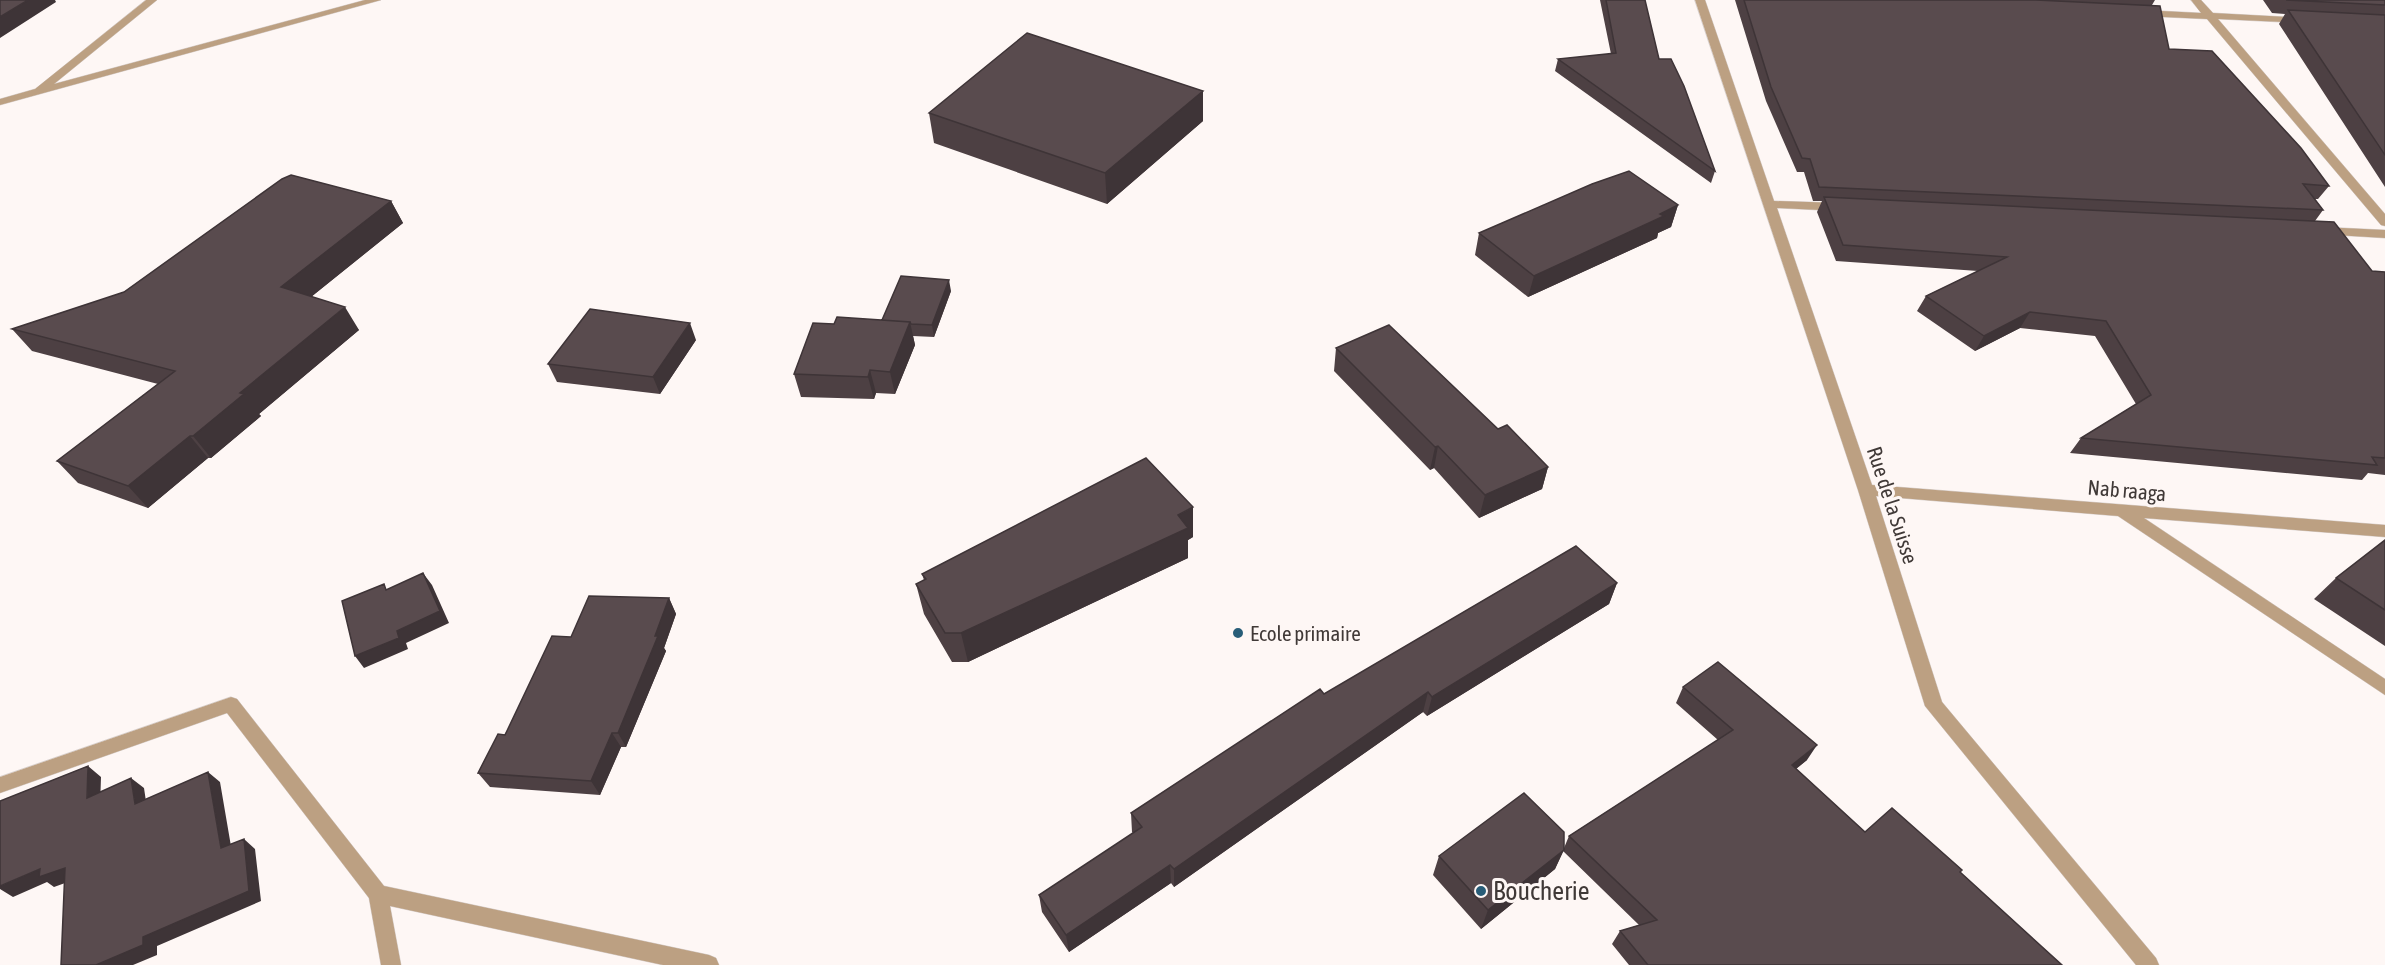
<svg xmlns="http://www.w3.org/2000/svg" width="2385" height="965" viewBox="0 0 2385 965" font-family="'Asap Condensed',sans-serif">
  <rect width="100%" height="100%" fill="#fef7f5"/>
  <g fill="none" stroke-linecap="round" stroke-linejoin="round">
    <!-- minor casing -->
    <g stroke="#d8d1cf" stroke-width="1">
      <path id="minor" d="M146 0H157L54 84 365 0H381L0 105V99L35 89Z
        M1695 0H1705L1774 201 1840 203 1846 207 1840 211 1777 208 1872 485 2385 525V537L2144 518 2385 679V695L2118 516 1876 496 1942 702 2156 958 2159 965H2136L1925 706 1858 490Z
        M2191 0H2201L2213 13 2305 18V22L2301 23 2218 19 2385 214V226L2381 225 2207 19 2142 16 2137 13 2142 10 2201 13Z
        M2322 227 2385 230V238L2318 234 2316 231 2318 228Z
        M231 697 237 699 384 886 709 955 716 958 719 965H663L390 906 401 965H381L369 898 227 713 0 793V777Z"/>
    </g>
    <!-- minor -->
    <use href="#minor" fill="#bca082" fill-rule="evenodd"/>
  </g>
  <!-- wall -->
  <path fill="#4d4043" d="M1600 0H1645L1659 59 1715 171 1711 183 1555 71 1558 59 1611 54Z
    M1735 0H2155L2152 5 2169 49 2329 186 2318 199H2315L2323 210 2315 221 2372 271 2385 272V475L2368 473 2362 480 2070 453 2081 438 2136 404 2095 336 2020 328 1975 351 1917 311 1926 296 1978 271 1836 261 1817 212 1822 201H1813L1804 172H1797L1766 101Z
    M2263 0H2385V187L2279 24 2285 14 2272 13Z
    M1203 91V121L1107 204 934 143 929 113Z
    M391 201 403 223 311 297 359 330 259 414 261 416 211 458H208L148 508 78 483 57 461 158 384 32 351 12 329 124 292Z
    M1678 205 1671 227 1658 233 1657 238 1528 297 1475 255 1479 233Z
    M951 291 934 337 913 336 915 345 895 394 876 393 874 399 801 397 794 374 834 324 882 320Z
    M696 340 660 394 557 382 548 364Z
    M1336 348 1498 429 1548 467 1542 489 1479 518 1434 468 1430 470 1334 371Z
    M1193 537 1188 540V558L968 662H952L924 614 916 584 924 580 922 574Z
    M2385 540V646L2314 599 2336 578Z
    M1617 583 1609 604 1427 716 1423 712 1174 887 1171 883 1069 952 1042 912 1039 895 1133 833 1132 832 1131 813 1324 694Z
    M669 598 676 614 664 648 666 651 626 747H621L600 795 490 787 478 773 571 637Z
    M1683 687 1807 760 1796 769 1865 832 1960 872 2062 965H1629L1612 944 1620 931 1639 925 1563 851 1555 869 1481 929 1433 875 1439 856 1564 848 1569 836 1718 740 1676 703Z"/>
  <!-- shaded-wall -->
  <path fill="#3e3437" d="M28 0H55L56 2 0 38V17Z
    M1203 91V121L1107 204 1105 173Z
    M391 201 403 223 296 309 281 287Z
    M1678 205 1671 227 1658 233 1657 238 1528 297 1534 276Z
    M949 280 951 291 934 337 932 325Z
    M345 307 359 330 259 414 261 416 211 458 193 436 240 393Z
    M2030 312 2020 328 1975 351 1984 336Z
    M910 322 915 345 895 394 890 372Z
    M690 323 696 340 660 394 653 377Z
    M870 370 876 393 874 399 868 377Z
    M190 436 208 458 148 508 128 486Z
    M1438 446 1434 468 1430 470 1435 447Z
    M1548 467 1542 489 1479 518 1485 495Z
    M1193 507V537L1188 540V558L968 662 961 633Z
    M423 573 432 585 449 623 406 643 408 649 364 668 355 656 397 631Z
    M1617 583 1609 604 1427 716 1432 697Z
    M669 598 676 614 664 648 666 651 626 747 618 733Z
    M1428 692 1423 712 1174 887V869Z
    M612 733 621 747 600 795 591 781Z
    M1817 745 1807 760 1782 780 1792 765Z
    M88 766 101 777 100 808 87 798Z
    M208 772 220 782 233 858 221 848Z
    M131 778 144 788 148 815 135 804Z
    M244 839 255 849 261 901 157 946V955L133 965H96Z
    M1564 850 1555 869 1481 929 1488 910Z
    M1170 865 1171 883 1069 952 1066 935Z
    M65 868 79 878 54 887 47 882 13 897 0 889V886L40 869Z"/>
  <!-- building -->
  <path fill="#594b4e" stroke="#3e3437" stroke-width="1.5" d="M0 0H28L0 17Z
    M1606 0H1645L1659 59H1671L1684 86 1715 171 1558 59 1616 53Z
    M1744 0H2036L2160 6 2169 49 2212 51 2301 148 2329 186 2303 184 2323 210 1819 187 1810 159 1802 158 1771 87Z
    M2286 0H2385V5Z
    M2288 10 2385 15V155Z
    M1027 33 1203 91 1105 173 929 113Z
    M1629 171 1678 205 1660 214 1664 216 1534 276 1479 233 1592 184Z
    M291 175 391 201 281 287 345 307 240 393 244 394 193 436H190L128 486 57 461 175 371 12 329 124 292 282 179Z
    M1824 197 2334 222 2372 271 2385 272V458L2372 457 2377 465 2081 438 2151 395 2106 321 2030 312 1984 336 1926 296 2007 257 1843 245Z
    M901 276 949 280 932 325 911 324 910 322 882 320Z
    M590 309 690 323 653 377 548 364Z
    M837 317 910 322 890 372 870 370 868 377 794 374 813 323 834 324Z
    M1389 325 1498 429 1507 425 1548 467 1485 495 1438 446 1435 447 1336 348Z
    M1146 458 1193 507 1178 515 1188 528 961 633H945L916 584 926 579 922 574Z
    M2385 540V610L2336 578Z
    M1576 546 1617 583 1432 697 1428 692 1174 869 1170 865 1066 935 1039 895 1142 827 1131 813 1320 689 1324 694Z
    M423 573 440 611 397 631 399 638 355 656 342 601 384 584 386 590Z
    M589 596 669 598 655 636H658L618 733H612L591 781 478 773 498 734 505 735 552 636 571 637Z
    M1718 662 1817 745 1792 765 1865 832 1892 808 1962 870 1960 872 2062 965H1648L1620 931 1657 920 1569 836 1733 730 1683 687Z
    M88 766 87 798 131 778 135 804 208 772 221 848 244 839 249 891 143 937V945L96 965H61L65 868 39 877 40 869 0 886V801Z
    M1524 793 1564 832V850L1488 910 1439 856Z"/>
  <!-- markers -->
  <g fill="#285d78" stroke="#fef7f5" stroke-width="2">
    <circle cx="1238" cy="633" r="6"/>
    <circle cx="1481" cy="891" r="6"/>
  </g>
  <g text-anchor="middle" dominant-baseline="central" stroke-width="6" stroke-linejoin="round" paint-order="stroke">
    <!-- street labels -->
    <g font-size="21" fill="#403937" stroke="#fef7f5">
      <text transform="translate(2127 490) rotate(5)">Nab raaga</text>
      <text transform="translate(1893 505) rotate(72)">Rue de la Suisse</text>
    </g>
    <!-- poi labels -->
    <g font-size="21" fill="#403937" stroke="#fef7f5" text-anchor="start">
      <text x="1250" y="633">Ecole primaire</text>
    </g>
    <!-- near-poi labels -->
    <g font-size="26" fill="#403937" stroke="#fef7f5" text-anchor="start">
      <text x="1493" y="891">Boucherie</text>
    </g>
  </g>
</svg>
